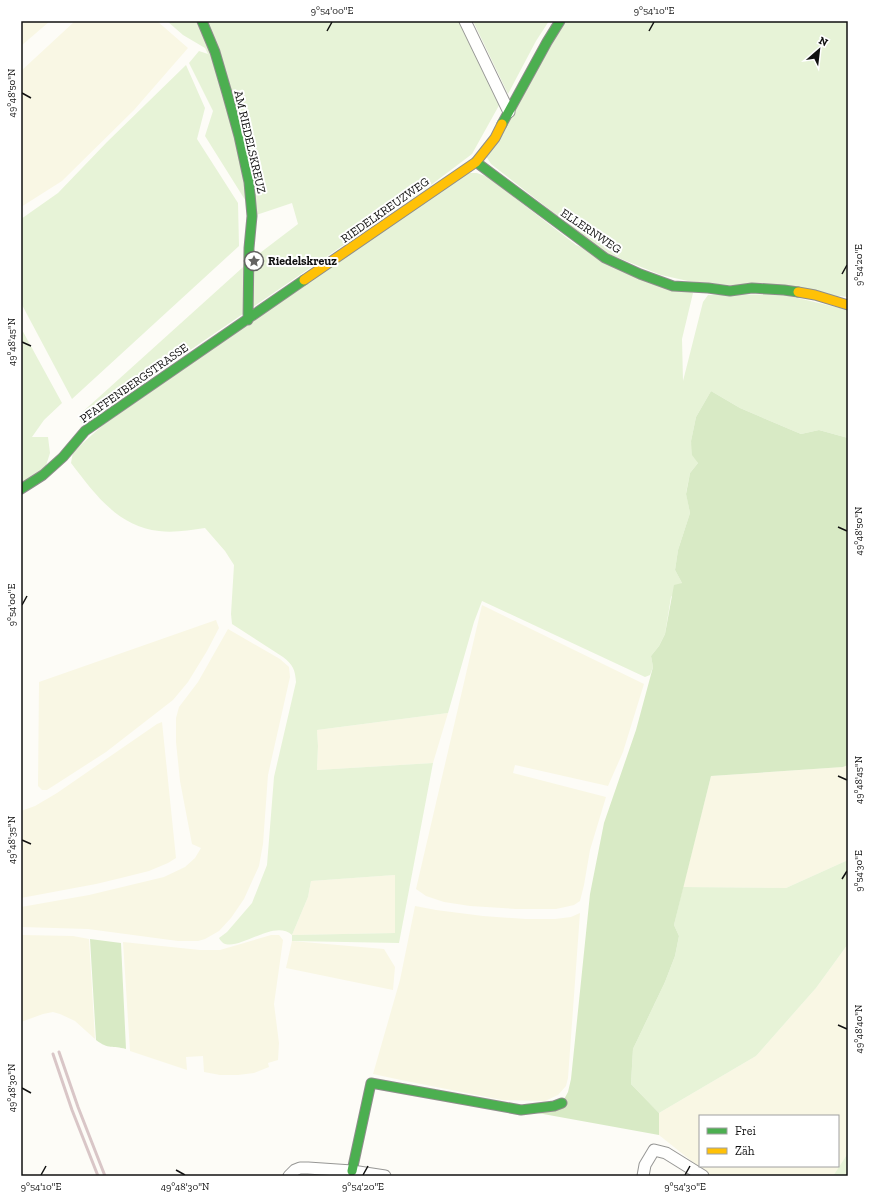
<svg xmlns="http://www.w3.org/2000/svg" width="869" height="1197" viewBox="0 0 869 1197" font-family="'Zilla Slab',serif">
  <rect width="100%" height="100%" fill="#fdfcf7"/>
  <!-- farmland -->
  <path fill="#f9f7e4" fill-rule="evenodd" d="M21 21H50L21 46Z
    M75 21H157L188 48 134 110 62 181 21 207V71Z
    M482 605 644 684 623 752 608 786 515 765 513 773 606 797 590 850 584 885 580 901 574 905 556 909H516L470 906 444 902 426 896 416 889Z
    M216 620 219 628 207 651 188 682 173 700 106 752 47 790H42L38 786 39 682Z
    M228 629 280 659 289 667 290 677 268 775 263 844 259 866 244 899 231 918 219 931 205 939 198 941H178L88 929 21 927V907L89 895 164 877 185 867 195 858 201 848 192 844 180 781 176 742V718L179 707 198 682 211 659Z
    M448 713 433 763 317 770 318 746 317 730Z
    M162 722 176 858 168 863 149 871 121 878 96 884 21 898V811L35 806 57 793 157 724Z
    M848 765V860L786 888 683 887 711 776 843 767Z
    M395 875V933L292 935 308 897 311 881Z
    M415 906 436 910 483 916 526 919H555L571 917 580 913 568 1078 566 1086 558 1095 545 1101 502 1100 401 1080 373 1074 400 980Z
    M21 935 73 936 89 939 95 1039 75 1021 60 1014 53 1012 43 1014 21 1022Z
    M271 935H279L283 940 274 1004 279 1043 278 1060 268 1063 269 1067 254 1073 238 1075H220L204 1072 203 1056 186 1057 187 1070 130 1051 123 942 200 950H220Z
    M292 941 384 949 395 967 393 990 286 968Z
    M848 944V1153L833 1176 709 1175 659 1135V1113L756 1056 816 988ZM700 1116H838V1166H700Z"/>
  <!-- green -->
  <path fill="#e7f3d7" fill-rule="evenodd" d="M167 21H461L502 100 472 154 427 188 82 424 78 416 252 259 298 224 292 203 253 216 247 203 205 136 213 111 189 63 199 51 208 54 205 48 183 35Z
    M473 21H549L536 41 508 94Z
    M566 21H848V297L688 281 661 275 604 252 491 164 486 156Z
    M186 65 205 108 197 139 238 203 239 246 72 399 21 303V219L58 193 107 142Z
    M466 173H477L488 177 576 245 693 293 682 339 683 381 703 302 708 295 781 294 848 310V438L819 430 801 434 740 408 711 391 696 417 691 441 698 463 690 473 686 493 690 513 678 550 675 570 682 583 671 597 665 634 659 646 651 656 653 667 650 675 645 677 482 601 474 622 448 713 317 730 318 746 317 770 433 763 399 943 292 941V935C274 918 239 952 223 943 222 942 220 940 219 938L227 932 252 903 267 865 274 777 296 682C295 669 293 665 283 657L232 624 231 614 234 565 225 551 205 528C190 530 174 533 159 531 118 527 94 493 71 463L73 452 103 425ZM395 875V933L292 935 308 897 311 881Z
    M21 328 62 403 44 420 32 437H48L50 453 43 475 21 489Z
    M848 860V944L816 988 756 1056 659 1113 631 1084 633 1049 665 982 675 956 679 936 674 925 683 887 786 888Z
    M848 1153V1176H833Z"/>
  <!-- forest -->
  <path fill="#d8eac5" d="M711 391 740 408 801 434 819 430 848 438V765L843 767 711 776 674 925 679 936 675 956 665 982 633 1049 631 1084 659 1113V1135L521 1110 562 1103 568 1092 571 1079 590 894 604 823 636 730 653 667 651 656 659 646 665 634 674 585 682 583 675 570 678 550 690 513 686 494 690 473 698 463 692 455 691 441 696 417Z
    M90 939 121 943 126 1049C112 1045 109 1050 96 1040Z"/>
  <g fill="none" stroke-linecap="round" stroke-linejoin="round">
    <!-- street casing -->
    <g stroke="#979795" stroke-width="13">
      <path id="street" d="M465 21 509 112
        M289 1176 295 1170 300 1168H308L352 1171 385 1176
        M643 1176 645 1165 654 1150 666 1153 703 1176"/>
    </g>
    <!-- fast casing -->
    <g stroke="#8e8d8b" stroke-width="11">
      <path id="fast" d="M202 21 215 52 227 93 239 136 249 182 252 216 249 248 248 320
        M502 124 547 42 560 21
        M476 162 605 258 640 274 673 286 708 288 730 291 752 288 784 290 798 292
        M21 489 43 475 63 457 85 431 304 280
        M352 1171 371 1083 521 1110 554 1106 562 1103"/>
    </g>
    <!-- slow casing -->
    <g stroke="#8e8d8b" stroke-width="11">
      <path id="slow" d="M304 280 476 162 495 138 502 124
        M798 292 815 295 848 305"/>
    </g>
    <!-- street -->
    <use href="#street" stroke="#fffffe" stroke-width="11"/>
    <!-- fast -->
    <use href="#fast" stroke="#4caf50" stroke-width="9"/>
    <!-- slow -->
    <use href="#slow" stroke="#ffc107" stroke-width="9"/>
    <!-- rail -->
    <path stroke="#d9c6c7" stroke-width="3" d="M59 1052 78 1107 105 1176
      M53 1054 72 1110 98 1176"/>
  </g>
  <!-- ticks -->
  <path fill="none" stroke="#111" stroke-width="1.5" d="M327 31 332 22M649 31 654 22M22 93 31 98M842 274 847 265M22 342 31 346M838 527 847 531M22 605 27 596M838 776 847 780M22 840 31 844M842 879 847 871M838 1025 847 1029M22 1088 31 1093M176 1170 185 1175M41 1175 46 1166M363 1175 368 1166M685 1175 690 1166"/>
  <!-- icons -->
  <defs>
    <g id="sight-ring" transform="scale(1)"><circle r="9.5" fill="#fff" stroke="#646362" stroke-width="1.5"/><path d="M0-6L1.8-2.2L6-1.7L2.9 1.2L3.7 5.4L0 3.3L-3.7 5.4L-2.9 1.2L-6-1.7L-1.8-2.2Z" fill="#646362"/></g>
  </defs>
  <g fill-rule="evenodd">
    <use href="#sight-ring" x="254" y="261"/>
  </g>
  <g text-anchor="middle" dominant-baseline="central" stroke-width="4" stroke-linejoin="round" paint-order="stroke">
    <!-- street labels -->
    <g font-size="12" fill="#111" stroke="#fff">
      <text transform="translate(250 142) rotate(77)">AM RIEDELSKREUZ</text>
      <text transform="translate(385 210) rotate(-35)">RIEDELKREUZWEG</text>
      <text transform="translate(591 231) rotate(34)">ELLERNWEG</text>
      <text transform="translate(134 383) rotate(-35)">PFAFFENBERGSTRASSE</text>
    </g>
    <!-- poi labels -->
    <g font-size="12" font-weight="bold" fill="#111" stroke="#fff" text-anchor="start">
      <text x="268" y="261">Riedelskreuz</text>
    </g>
  </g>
  <!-- border -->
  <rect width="869" height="1197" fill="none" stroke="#ffffff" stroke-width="44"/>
  <!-- legend -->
  <rect x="699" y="1115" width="140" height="52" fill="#ffffff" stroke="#a0a0a0"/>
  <rect x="707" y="1128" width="20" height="6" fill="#4caf50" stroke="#a0a0a0"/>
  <text x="735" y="1135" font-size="12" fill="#111111">Frei</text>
  <rect x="707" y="1148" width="20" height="6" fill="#ffc107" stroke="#a0a0a0"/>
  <text x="735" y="1155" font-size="12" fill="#111111">Zäh</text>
  <!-- north arrow -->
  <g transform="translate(819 50) rotate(28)" stroke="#ffffff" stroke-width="3" paint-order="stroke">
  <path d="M0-3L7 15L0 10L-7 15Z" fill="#111111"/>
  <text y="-6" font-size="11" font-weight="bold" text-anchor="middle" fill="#111111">N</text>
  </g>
  <rect x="22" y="22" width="825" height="1153" fill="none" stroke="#111" stroke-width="1.5"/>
  <g font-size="10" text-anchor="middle" fill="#111">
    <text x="332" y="14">9°54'00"E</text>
    <text x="654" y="14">9°54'10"E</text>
    <text transform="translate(11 93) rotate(-90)" y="4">49°48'50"N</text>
    <text transform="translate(858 265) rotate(-90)" y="4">9°54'20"E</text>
    <text transform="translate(11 342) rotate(-90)" y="4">49°48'45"N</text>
    <text transform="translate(858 531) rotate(-90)" y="4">49°48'50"N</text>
    <text transform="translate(11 605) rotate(-90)" y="4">9°54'00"E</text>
    <text transform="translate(858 780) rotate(-90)" y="4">49°48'45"N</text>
    <text transform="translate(11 840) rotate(-90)" y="4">49°48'35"N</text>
    <text transform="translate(858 871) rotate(-90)" y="4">9°54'30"E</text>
    <text transform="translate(858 1029) rotate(-90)" y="4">49°48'40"N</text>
    <text transform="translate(11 1088) rotate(-90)" y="4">49°48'30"N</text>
    <text x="41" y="1190">9°54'10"E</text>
    <text x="185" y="1190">49°48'30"N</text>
    <text x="363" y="1190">9°54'20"E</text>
    <text x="685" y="1190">9°54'30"E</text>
  </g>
</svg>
